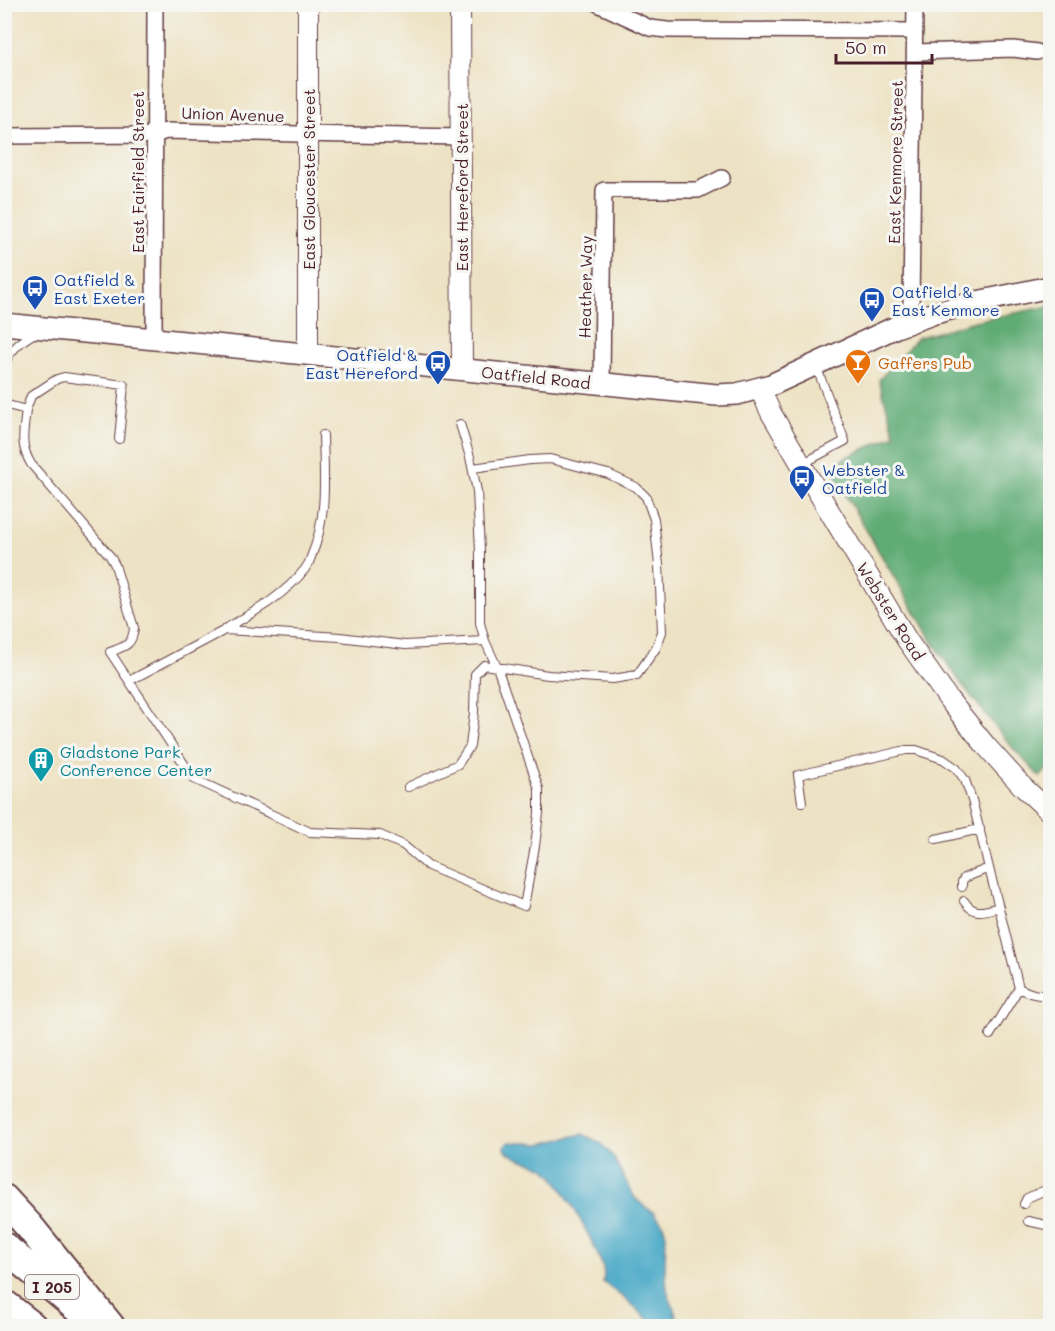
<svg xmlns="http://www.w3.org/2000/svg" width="1055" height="1331" viewBox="0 0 1055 1331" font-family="Mali,sans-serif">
  <rect width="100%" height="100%" fill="#f6f6f2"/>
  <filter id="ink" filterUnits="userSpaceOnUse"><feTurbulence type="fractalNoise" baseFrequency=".0167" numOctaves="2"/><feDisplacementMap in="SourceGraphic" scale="12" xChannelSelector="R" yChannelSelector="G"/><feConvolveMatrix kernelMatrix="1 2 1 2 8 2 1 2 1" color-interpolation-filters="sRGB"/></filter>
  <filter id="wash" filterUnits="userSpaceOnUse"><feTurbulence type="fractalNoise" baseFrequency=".008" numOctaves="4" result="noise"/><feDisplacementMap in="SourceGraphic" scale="24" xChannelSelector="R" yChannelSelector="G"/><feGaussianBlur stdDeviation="1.35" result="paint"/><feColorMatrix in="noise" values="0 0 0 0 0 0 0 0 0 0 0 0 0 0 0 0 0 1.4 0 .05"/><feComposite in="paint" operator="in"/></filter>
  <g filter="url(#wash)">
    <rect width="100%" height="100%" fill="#ede2c3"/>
    <!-- forest -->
    <path fill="#60ac76" stroke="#556650" stroke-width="1.5" d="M1050 306V766L1040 777 1012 747 960 682 934 644 837 481C835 469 834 465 845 458L895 435 879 380 917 338 975 321Z"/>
    <!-- water -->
    <path fill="#47a8c6" stroke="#486478" stroke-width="1.5" d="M582 1134 601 1143 613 1157 635 1198 645 1207 653 1212 663 1224 666 1235 665 1266 667 1290 677 1318V1326H655L630 1303 603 1282C604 1278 604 1273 603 1268 597 1249 560 1177 544 1168 532 1160 511 1161 504 1147L509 1142 541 1144Z"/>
  </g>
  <g filter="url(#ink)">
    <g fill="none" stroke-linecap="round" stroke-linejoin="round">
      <!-- service casing -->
      <g stroke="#623c42" stroke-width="10">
        <path id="service" d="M4 364C12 348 22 340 37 332
          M4 404 26 410C24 431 19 444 31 464L110 556 115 565 134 628C132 646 125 646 110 652L194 779 310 832 380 835 403 845 428 866 524 906 535 846 539 813V789L497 667 485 641 480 623V551L477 491 470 457 460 424
          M26 410 31 396 57 379 64 377 124 385 119 439
          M802 464 845 441 816 366
          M225 629C254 612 284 596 305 569 308 565 310 561 311 557 328 518 324 475 323 435
          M129 681 225 630 340 637 405 645 485 641
          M408 787 458 764 470 746 474 713 475 674 484 665 548 675 613 679 637 675 656 648 662 632 659 565 654 519 646 497 636 487 608 474 550 459 530 460 473 468
          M802 802 798 775 906 750H916L943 759 956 768 965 780 972 800 1019 988C1030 994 1038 996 1050 995
          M936 839 980 829
          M962 887V882L964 878 989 868
          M964 901C974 916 984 911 999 907
          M990 1035 1019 988
          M1024 1204 1027 1198 1050 1188
          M1028 1221 1050 1226"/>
      </g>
      <!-- minor casing -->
      <g stroke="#623c42" stroke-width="18">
        <path id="minor" d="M598 4 650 28 667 30 915 31
          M915 52 1013 49 1037 52
          M4 136 155 135 166 131 298 134 461 137
          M913 321 911 305 915 4
          M154 339 155 4
          M602 384 604 190H698L722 178"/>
      </g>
      <!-- tertiary casing -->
      <g stroke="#623c42" stroke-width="22">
        <path id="tertiary" d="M460 4 462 369
          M308 354V4
          M760 389 771 413 801 464 907 640 949 700 986 746 1023 787 1050 812"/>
      </g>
      <!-- secondary casing -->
      <g stroke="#623c42" stroke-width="24">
        <path id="secondary" d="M4 324 717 395 737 394 771 385 896 327 932 314 972 303 1050 287"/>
      </g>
      <!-- motorway casing -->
      <g stroke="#623c42" stroke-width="32">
        <path id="motorway" d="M4 1199 29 1226 110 1326
          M4 1247 82 1312
          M4 1304 32 1326"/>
      </g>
      <!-- service -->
      <use href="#service" stroke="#fff" stroke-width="8"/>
      <!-- minor -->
      <use href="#minor" stroke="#fff" stroke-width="15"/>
      <!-- tertiary -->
      <use href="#tertiary" stroke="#fff" stroke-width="20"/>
      <!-- secondary -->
      <use href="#secondary" stroke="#fff" stroke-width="21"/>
      <!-- motorway -->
      <use href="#motorway" stroke="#fff" stroke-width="28"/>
    </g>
  </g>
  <!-- icons -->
  <defs>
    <g id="bus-pin" transform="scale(1.35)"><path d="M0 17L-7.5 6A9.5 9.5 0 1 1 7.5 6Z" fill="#1a4fb4" stroke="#f6f6f2"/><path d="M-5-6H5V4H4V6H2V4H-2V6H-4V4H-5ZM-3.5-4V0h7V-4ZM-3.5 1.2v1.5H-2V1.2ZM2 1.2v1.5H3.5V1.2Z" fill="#fff"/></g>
    <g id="bar-pin" transform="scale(1.35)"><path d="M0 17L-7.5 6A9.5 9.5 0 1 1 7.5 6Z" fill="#e8710a" stroke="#f6f6f2"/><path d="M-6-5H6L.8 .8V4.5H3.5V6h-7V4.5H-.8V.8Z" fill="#fff"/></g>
    <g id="building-pin" transform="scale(1.35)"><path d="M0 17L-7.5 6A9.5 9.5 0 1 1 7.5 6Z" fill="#0f9aa8" stroke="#f6f6f2"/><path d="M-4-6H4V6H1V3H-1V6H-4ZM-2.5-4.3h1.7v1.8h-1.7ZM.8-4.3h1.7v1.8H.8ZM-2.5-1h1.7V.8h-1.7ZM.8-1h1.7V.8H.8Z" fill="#fff"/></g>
  </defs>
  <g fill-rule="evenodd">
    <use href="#bus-pin" x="35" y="288"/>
    <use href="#bus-pin" x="872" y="300"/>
    <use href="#bar-pin" x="858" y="362"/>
    <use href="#bus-pin" x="438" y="363"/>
    <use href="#bus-pin" x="802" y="478"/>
    <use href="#building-pin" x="41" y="760"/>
  </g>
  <g text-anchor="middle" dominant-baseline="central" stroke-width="6" stroke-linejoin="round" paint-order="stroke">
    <!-- shield labels -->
    <rect fill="#f6f6f2" stroke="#7e6067" stroke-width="1.5" x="25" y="1275" width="54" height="24" rx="4.5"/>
    <g font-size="15" font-weight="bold" fill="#4a1f2b">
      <text x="52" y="1287">I 205</text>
    </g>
    <!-- street labels -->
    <g font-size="16" fill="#4a1f2b" stroke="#f6f6f2">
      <text transform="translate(233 114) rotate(2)">Union Avenue</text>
      <text transform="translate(895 162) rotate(-89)">East Kenmore Street</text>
      <text transform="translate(137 172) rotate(-90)">East Fairfield Street</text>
      <text transform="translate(308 179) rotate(-90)">East Gloucester Street</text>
      <text transform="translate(461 187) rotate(-90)">East Hereford Street</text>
      <text transform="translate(585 287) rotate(-89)">Heather Way</text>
      <text transform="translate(536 377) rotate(6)">Oatfield Road</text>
      <text transform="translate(891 611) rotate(58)">Webster Road</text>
    </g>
    <!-- transit labels -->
    <g font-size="16" fill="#164399" stroke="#f6f6f2" text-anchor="start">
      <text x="54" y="279">Oatfield &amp;<tspan x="54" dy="18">East Exeter</tspan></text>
      <text x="892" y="291">Oatfield &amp;<tspan x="892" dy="18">East Kenmore</tspan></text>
      <text x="418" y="354" text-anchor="end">Oatfield &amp;<tspan x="418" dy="18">East Hereford</tspan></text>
      <text x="822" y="469">Webster &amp;<tspan x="822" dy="18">Oatfield</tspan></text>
    </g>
    <!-- food labels -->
    <g font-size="16" fill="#c56008" stroke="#f6f6f2" text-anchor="start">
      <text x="878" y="362">Gaffers Pub</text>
    </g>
    <!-- culture labels -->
    <g font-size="16" fill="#0d838f" stroke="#f6f6f2" text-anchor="start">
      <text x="60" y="751">Gladstone Park<tspan x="60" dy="18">Conference Center</tspan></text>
    </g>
  </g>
  <!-- margin -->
  <rect width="1055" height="1331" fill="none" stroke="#f6f6f2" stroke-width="24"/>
  <!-- scale -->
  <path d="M836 54v9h96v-9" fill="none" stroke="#4a1f2b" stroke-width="3"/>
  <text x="845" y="54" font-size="18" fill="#4a1f2b" stroke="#f6f6f2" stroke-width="4.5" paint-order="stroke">50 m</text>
</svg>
